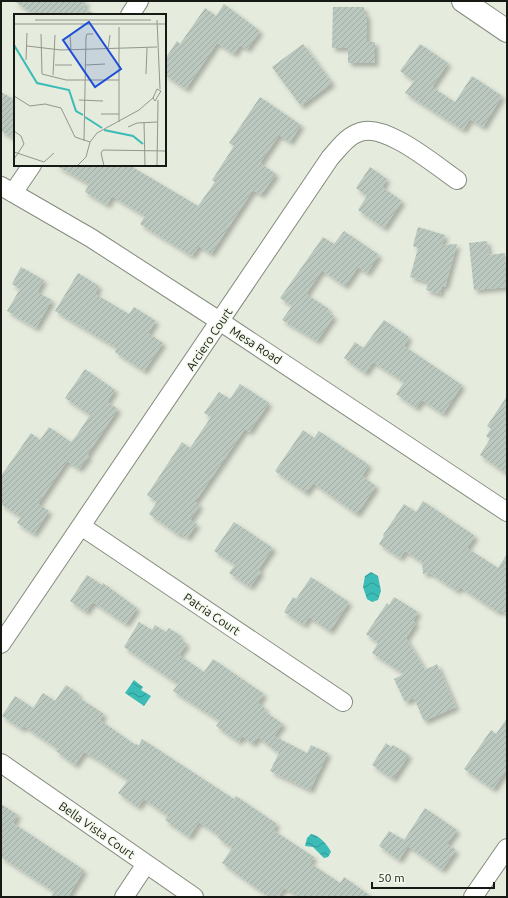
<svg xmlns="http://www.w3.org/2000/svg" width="508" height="898" viewBox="0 0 508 898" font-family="Ubuntu,sans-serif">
  <defs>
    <pattern id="water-waves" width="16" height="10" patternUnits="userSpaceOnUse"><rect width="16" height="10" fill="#3bbcb6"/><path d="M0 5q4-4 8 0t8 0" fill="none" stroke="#319893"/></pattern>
    <pattern id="building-hatch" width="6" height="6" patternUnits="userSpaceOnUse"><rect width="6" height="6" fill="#bac8bf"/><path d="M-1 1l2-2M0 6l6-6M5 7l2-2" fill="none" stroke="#9faba3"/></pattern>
    <filter id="shadow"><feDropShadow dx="3.5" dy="3.5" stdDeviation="2" flood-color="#0004"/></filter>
  </defs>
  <rect width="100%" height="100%" fill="#e5ebdd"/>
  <!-- water -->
  <path fill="url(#water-waves)" d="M371 572 378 576 381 591 378 600 372 602 367 599 363 587 365 576Z
    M134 680 143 687 141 690 151 696 144 706 125 693Z
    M311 834C319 835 328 845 331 852L328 857 324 858 313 847 305 846 307 838Z"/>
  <!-- building -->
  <path fill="url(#building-hatch)" filter="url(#shadow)" d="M14 1H87L83 7 95 15H35Z
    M224 4 260 31 247 49 240 45 234 54 217 43 186 89 165 75V59L177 41 180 44 205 8 216 16Z
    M333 7H364V14H367V42H375V63H348V48H332Z
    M303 44 332 83 301 106 272 67Z
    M420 44 448 63 432 87 455 102 472 76 502 96 483 127 470 119 463 130 405 93 414 81 400 71Z
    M1 92 15 100V139L1 131Z
    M260 97 301 125 290 142 279 135 260 163 276 174 261 195 253 190 211 254 199 246 192 256 140 224 145 216 112 196 107 205 85 192 89 184 55 165H129L198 206 215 182 212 180 234 146 229 143Z
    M370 167 387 179 382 187 402 201 384 228 358 210 367 196 356 188Z
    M418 227 445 235 442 245 457 244 445 287 442 286 440 294 426 290 429 282 410 277 418 248 413 246Z
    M344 231 379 255 367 273 358 267 345 286 322 270 306 294 329 309 327 312 334 316 317 341 282 320 292 306 280 298 323 237 334 244Z
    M487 241 489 255 505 253 507 287 474 290 469 243Z
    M21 267 44 280 37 292 52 300 36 328 7 311 20 289 12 284Z
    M78 273 99 286 95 294 129 314 134 307 156 321 148 333 163 343 144 371 115 352 117 348 55 311Z
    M384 320 409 337 404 346 462 385 443 414 422 400 416 408 396 394 404 382 373 362 365 373 344 358 355 342 363 348Z
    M85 369 115 390 107 402 118 409 87 455 89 456 79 469 67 461 38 504 49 511 34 534 17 523 21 517 1 504V476L31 433 40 440 49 427 71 442 76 436 90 415 65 398Z
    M240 384 269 403 249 432 245 429 195 502 200 505 190 520 197 524 187 538 180 533 179 535 149 514 157 502 147 495 182 442 190 448 211 417 204 413 219 392 230 399Z
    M507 396V474L480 455 490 439 486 436 491 429 487 426Z
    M303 430 314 438 319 431 369 465 362 476 376 486 357 514 313 483 306 493 275 471Z
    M423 501 475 536 467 548 498 568 507 554V614L500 610 498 612 460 587 457 591 430 573 423 574 422 562 405 551 400 558 379 544 384 536 383 535 404 504 416 512Z
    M234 522 273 548 258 570 261 572 250 587 229 573 235 565 214 551Z
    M87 575 102 585 103 583 137 608 126 624 93 602 86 612 70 601Z
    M311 577 349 602 330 631 309 617 304 625 284 612 293 597 296 599Z
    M394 597 418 612 413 621 416 623 406 638 425 670 437 664 456 707 424 721 414 698 405 702 394 679 404 674 372 653 378 643 366 634 387 603 389 605Z
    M139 622 152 630 155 625 166 632 169 628 181 636 179 638 185 642 186 645 179 655 204 672 213 659 264 694 258 703 266 709 264 711 283 724 274 736 307 753 311 745 328 753 310 790 270 771 279 753 258 737 253 744 242 736 239 742 216 726 220 721 173 691 178 684 124 647Z
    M66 685 79 694 78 697 104 714 100 720 134 744 139 745 142 739 234 799 236 796 277 824 273 830 314 857 310 863 340 883 344 877 372 897H298L284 888 278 897H269L222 863 232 848 218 838 220 836 199 822 189 837 165 820 168 816 144 799 138 807 118 793 128 780 97 759 84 752 75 765 56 751 58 749 24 726 22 729 2 716 15 696 33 708 43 693 55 701Z
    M507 718V769L493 789 464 769 491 730 496 734Z
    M386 743 391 747 393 745 409 755 393 779 372 765Z
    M1 804 18 815 13 823 84 870 68 897H51L55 892 1 857Z
    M425 808 457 830 447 844 456 850 442 870 408 846 399 860 379 846 389 831 404 840Z"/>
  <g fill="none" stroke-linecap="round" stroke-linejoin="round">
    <!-- minor casing -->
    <g stroke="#858b7e" stroke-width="20">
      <path id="minor" d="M130 15 139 1
        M1 186 91 238 221 322 507 512
        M13 193 32 165
        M81 526 343 702
        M1 644 330 158C339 148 347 136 360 132 386 123 435 165 457 180
        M1 763 194 897
        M124 897 146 864
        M473 897 507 848"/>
    </g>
    <!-- trunk casing -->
    <g stroke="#858b7e" stroke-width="24">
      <path id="trunk" d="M463 1 507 31"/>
    </g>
    <!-- minor -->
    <use href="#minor" stroke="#fff" stroke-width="18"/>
    <!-- trunk -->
    <use href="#trunk" stroke="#fff" stroke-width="22"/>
  </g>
  <g text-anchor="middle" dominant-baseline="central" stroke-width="3" stroke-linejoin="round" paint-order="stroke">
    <!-- street labels -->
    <g font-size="12" fill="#171914" stroke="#f2f9ea">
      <text transform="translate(209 339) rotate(-56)">Arciero Court</text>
      <text transform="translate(256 345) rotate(33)">Mesa Road</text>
      <text transform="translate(212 614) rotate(34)">Patria Court</text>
      <text transform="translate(97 830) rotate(35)">Bella Vista Court</text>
    </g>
  </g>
  <!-- overview -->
  <g transform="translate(14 14)">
    <rect width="152" height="152" fill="#e5ebdd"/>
    <path fill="none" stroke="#3bbcb6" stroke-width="2" d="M0 31 23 69 55 76 62 97 69 101M71 103 88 114M90 116 119 122 129 130"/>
    <path fill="none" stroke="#93978d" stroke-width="1" d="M45 0H61M21 6H137M143 6 146 75M0 10H152M27 20 28 60 52 66H105M56 21 57 36M13 32 47 36 143 33M94 35 96 21M12 46 13 19M41 51H58M72 51 91 50M132 60 133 34M39 61 41 21M143 75 147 77 141 87 139 84ZM0 82 16 92 31 90 47 94 61 123 76 128M65 86 89 87M87 100H105M105 108V13M130 108 131 152M114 113 123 109 143 108M0 117 7 122 10 130 0 145M70 127 72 23 73 20H79M0 138 30 148 40 139M63 152 72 143 76 128 83 119 125 96 140 83M90 152 87 139 89 136 152 137M143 152 144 86"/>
    <path fill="#1d4ed8" fill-opacity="0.15" stroke="#1d4ed8" stroke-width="2" d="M75 8 107 55 81 73 49 26Z"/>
    <rect width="152" height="152" fill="none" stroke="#171914" stroke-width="2"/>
  </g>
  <!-- border -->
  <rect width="508" height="898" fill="none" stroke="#171914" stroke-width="4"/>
  <!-- scale -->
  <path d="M372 882v6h122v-6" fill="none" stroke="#171914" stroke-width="2"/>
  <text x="378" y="882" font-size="12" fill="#171914" stroke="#f2f9ea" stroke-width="3" paint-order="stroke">50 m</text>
</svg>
